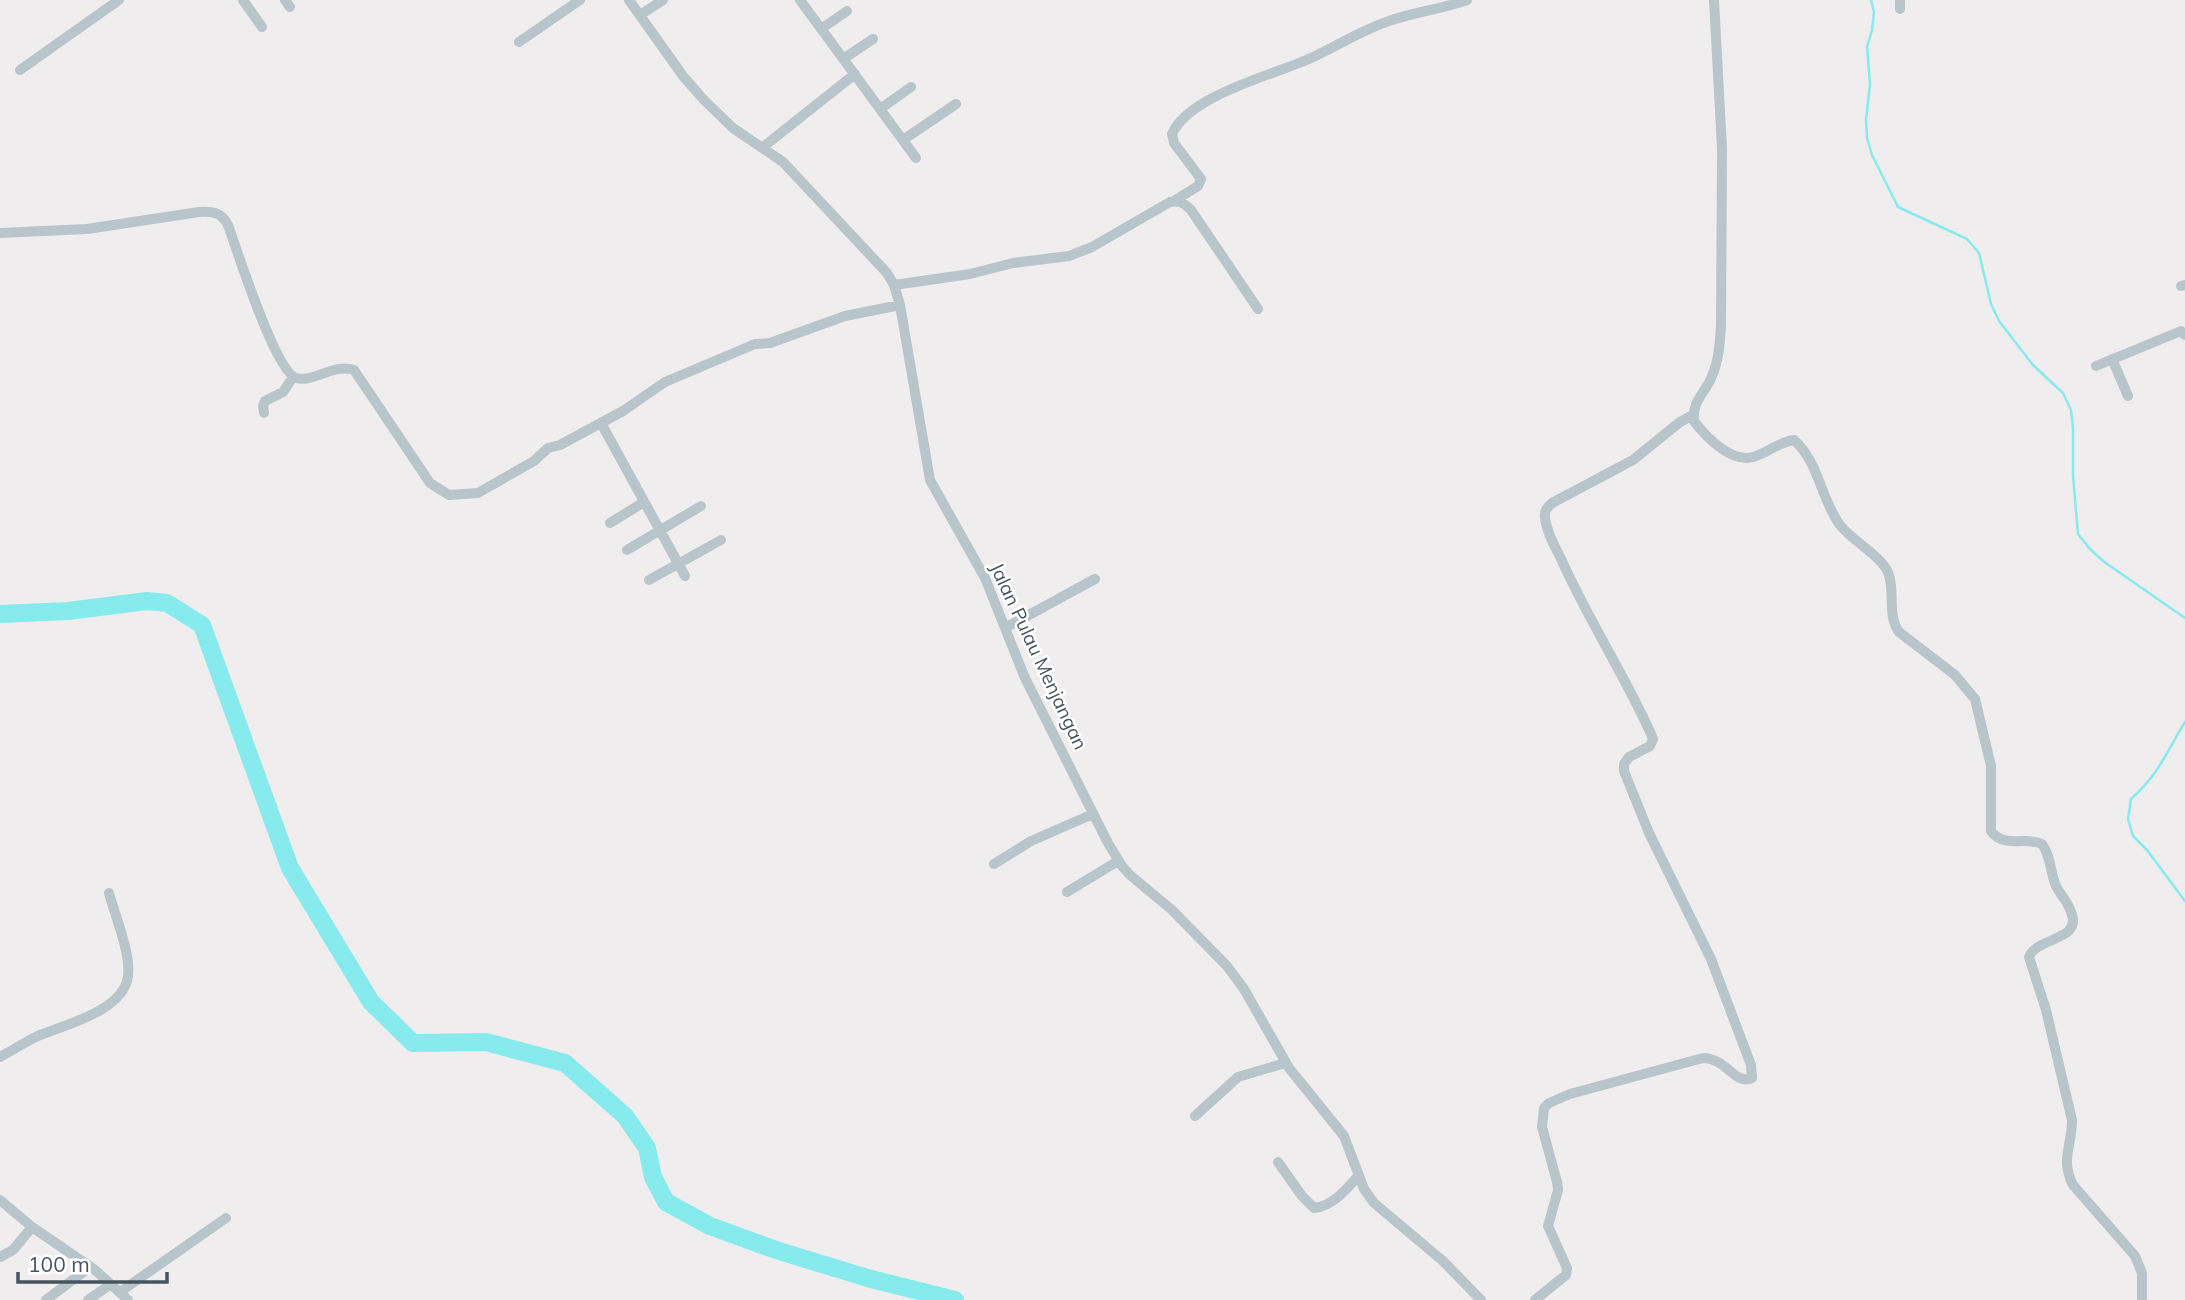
<svg xmlns="http://www.w3.org/2000/svg" width="2185" height="1300" viewBox="0 0 2185 1300" font-family="Mulish,sans-serif">
  <rect width="100%" height="100%" fill="#f0edee"/>
  <g fill="none" stroke-linecap="round" stroke-linejoin="round">
    <!-- stream -->
    <path stroke="#87ebed" stroke-width="2.5" d="M1871 0 1874 12 1872 30 1867 47 1870 84 1866 120 1867 138 1872 155 1898 207 1967 239 1979 253 1991 304 1999 321 2033 365 2063 393 2071 410 2073 428V476L2078 534 2089 548 2103 561 2185 618
      M2185 722C2166 753 2159 774 2131 799L2128 819 2133 836 2147 850 2185 901"/>
    <!-- river -->
    <path stroke="#87ebed" stroke-width="18" d="M0 614 68 611 147 601 167 603 202 625 290 868 371 1002 413 1043 486 1042 565 1063 625 1116 647 1148 653 1177 666 1202 710 1226 776 1250 871 1279 955 1300"/>
    <!-- minor -->
    <path stroke="#b8c5cb" stroke-width="10" d="M243 0 262 27
      M285 0 290 7
      M629 0 683 76 704 100 733 128 783 162 887 273 894 285 900 305 930 480 985 578 1025 678 1108 843 1122 866 1130 875 1172 910 1227 966 1244 989 1289 1068 1344 1136 1364 1189 1374 1203 1443 1261 1481 1300
      M800 0 916 158
      M1714 0 1722 148 1721 325C1720 342 1719 360 1712 376 1705 394 1692 400 1694 421 1706 437 1731 463 1753 457 1768 453 1778 442 1794 440 1819 462 1821 500 1840 525 1853 542 1883 556 1889 575 1895 594 1887 615 1899 632L1955 675 1975 699 1991 766V831C2004 849 2024 836 2042 844 2051 856 2050 872 2056 886 2061 896 2070 904 2072 915 2080 941 2037 937 2029 957L2046 1010 2072 1120C2072 1147 2060 1159 2073 1185L2135 1256 2142 1273V1300
      M1900 9V0
      M640 15 663 0
      M821 29 847 11
      M519 42 580 0
      M843 59 873 39
      M20 70 119 0
      M880 109 911 87
      M903 140 956 104
      M763 147 855 74
      M1174 201 1198 186 1201 179 1174 143 1172 134C1189 95 1274 75 1311 58 1337 46 1362 30 1389 21 1414 12 1442 9 1467 0
      M0 233 87 229 199 212C212 211 221 212 228 225 237 250 275 371 296 378 313 383 334 363 354 370L430 483 449 495 478 493 534 461 548 448 560 445 623 411 665 382 755 344 770 343 845 316 900 305
      M894 285 970 274 1013 263 1069 256 1092 247 1170 202C1179 200 1185 203 1191 210L1258 309
      M2181 286 2185 285
      M2112 359 2128 396
      M2096 366 2181 331 2185 335
      M264 413 263 406 265 401 283 392 293 377
      M601 423 685 576
      M610 523 644 502
      M627 550 701 506
      M649 580 721 540
      M1005 628 1095 579
      M994 864 1031 841 1093 814
      M1067 892 1118 861
      M0 1057C13 1050 25 1042 38 1036 64 1025 124 1011 128 976 131 953 115 916 109 893
      M1195 1116 1238 1077 1285 1063
      M1278 1162 1302 1196 1314 1208C1333 1206 1347 1189 1359 1175
      M0 1200 32 1227 95 1270 128 1300
      M0 1257 13 1250 32 1227
      M120 1292 226 1218
      M46 1300 90 1267
      M88 1300 111 1284
      M1535 1300 1566 1275 1567 1268 1548 1226 1558 1190 1557 1182 1542 1127 1544 1108 1549 1103 1570 1094 1703 1058C1727 1058 1735 1086 1752 1078L1751 1065 1711 959 1649 833 1624 771V764L1629 757 1650 746 1653 739 1651 734C1624 674 1589 621 1562 561 1556 548 1546 532 1545 517 1544 510 1548 507 1552 503L1633 460 1680 422 1693 415"/>
  </g>
  <g text-anchor="middle" dominant-baseline="central" stroke-width="5" stroke-linejoin="round" paint-order="stroke">
    <!-- street labels -->
    <g font-size="19" fill="#45555b" stroke="#fff">
      <text transform="translate(1039 656) rotate(65)">Jalan Pulau Menjangan</text>
    </g>
  </g>
  <!-- scale -->
  <path d="M18 1272v10h149v-10" fill="none" stroke="#45555b" stroke-width="3.5"/>
  <text x="28" y="1272" font-size="21" fill="#45555b" stroke="#ffffff" stroke-width="5" paint-order="stroke">100 m</text>
</svg>
